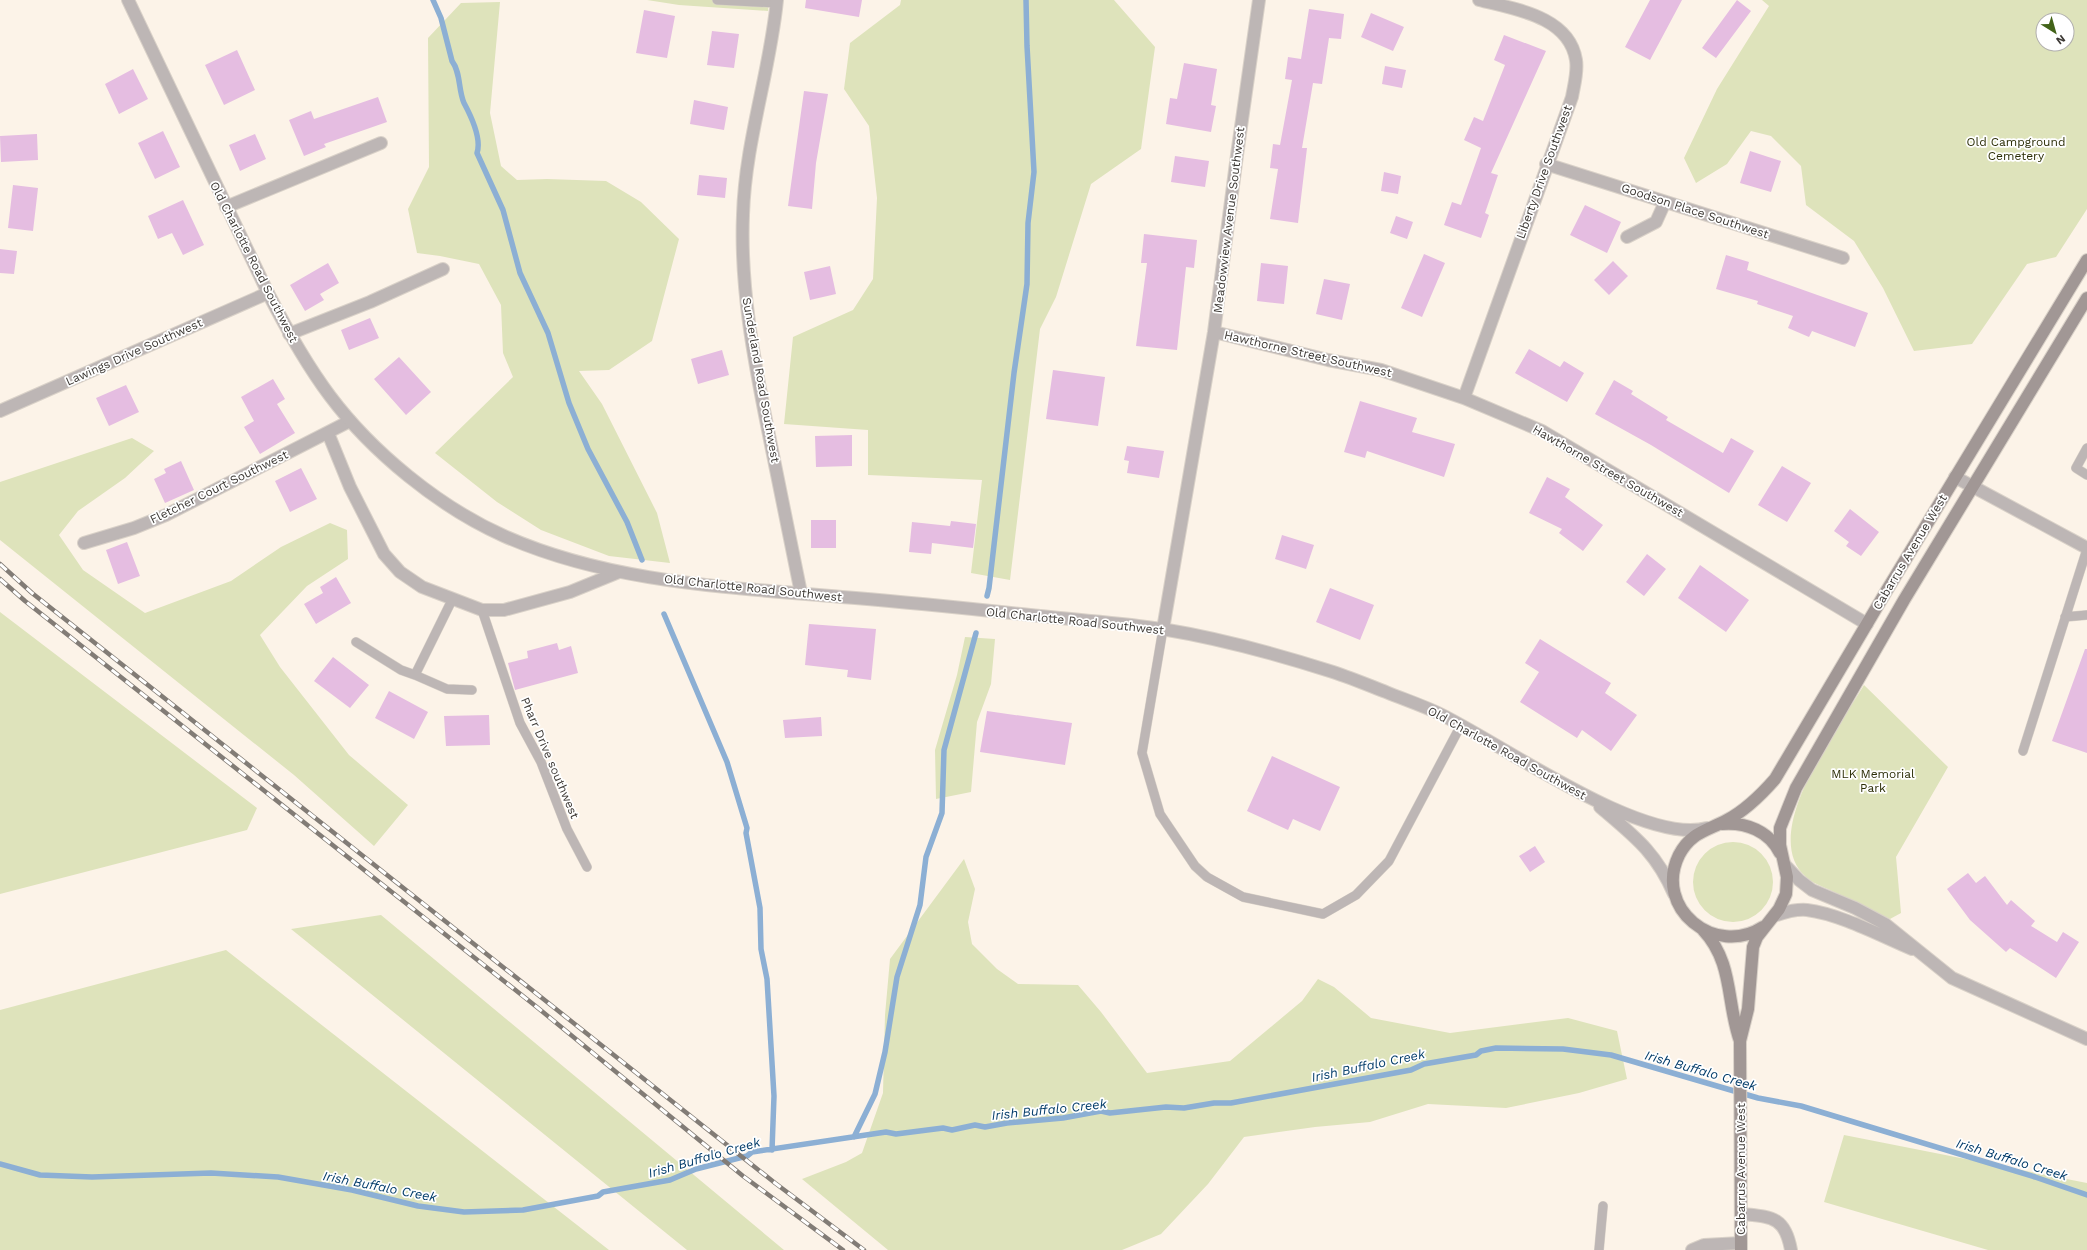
<svg xmlns="http://www.w3.org/2000/svg" width="2087" height="1250" font-family="'Work Sans',sans-serif">
<style>
.green{fill:#dee3bb;fill-rule:evenodd}
.lines{fill:none;stroke-linecap:round;stroke-linejoin:round}
.stream{stroke:#8cafd4;stroke-width:5.5}
.building{fill:#e5bde1}
.service-casing{stroke:#d9d1c8;stroke-width:10}
.minor-casing{stroke:#d9d1c8;stroke-width:14}
.tertiary-casing{stroke:#d9d1c8;stroke-width:14}
.secondary-casing{stroke:#d9d1c8;stroke-width:14}
.service{stroke:#bdb6b5;stroke-width:9}
.minor{stroke:#bdb6b5;stroke-width:12}
.tertiary{stroke:#bdb6b5;stroke-width:12}
.secondary{stroke:#a19795;stroke-width:12}
.rail-casing{stroke:#827c76;stroke-width:4.5}
.rail{stroke:#fff;stroke-width:3;stroke-dasharray:9;stroke-linecap:butt}
.labels{text-anchor:middle;stroke-width:3.5;stroke-linejoin:round;paint-order:stroke}
.park-label{font-size:12px;fill:#2c2e07;stroke:#fff}
.street-label{font-size:12px;fill:#3c3834;stroke:#fff}
.water-label{font-size:13px;font-style:italic;fill:#033c6a;stroke:#fff}
</style>
<rect width="100%" height="100%" fill="#fcf3e8"/>
<path class="green" d="M 647,0 L 769,0 L 768,11 L 679,5 Z
M 901,0 L 1114,0 L 1155,47 L 1141,149 L 1091,184 L 1056,297 L 1040,329 L 1010,580 L 971,573 L 982,480 L 868,475 L 868,430 L 784,424 L 793,337 L 853,310 L 873,279 L 877,198 L 869,126 L 844,89 L 850,43 L 900,5 Z
M 1762,0 L 2087,0 L 2087,209 L 2056,257 L 2027,264 L 1972,344 L 1914,351 L 1883,288 L 1854,241 L 1806,205 L 1801,166 L 1771,136 L 1751,131 L 1727,164 L 1696,183 L 1684,158 L 1717,89 L 1769,6 ZM 2043,20 L 2067,20 L 2067,44 L 2043,44 Z
M 500,2 L 490,113 L 501,166 L 517,180 L 547,179 L 606,181 L 641,202 L 679,239 L 652,341 L 609,370 L 579,371 L 602,404 L 657,513 L 670,563 L 609,556 L 541,530 L 497,502 L 435,453 L 513,377 L 503,353 L 501,305 L 479,264 L 440,256 L 417,253 L 408,209 L 429,167 L 428,38 L 461,3 Z
M 132,438 L 154,451 L 125,478 L 78,511 L 59,535 L 83,570 L 145,613 L 231,581 L 281,547 L 330,523 L 347,530 L 348,559 L 307,586 L 260,635 L 280,667 L 349,755 L 408,805 L 374,846 L 294,775 L 0,540 L 0,482 Z
M 0,612 L 257,808 L 247,830 L 0,894 Z
M 965,637 L 995,639 L 991,684 L 977,722 L 971,792 L 936,799 L 935,750 L 957,675 Z
M 1864,685 L 1948,767 L 1896,857 L 1901,913 L 1890,919 C 1870,909 1850,900 1830,890 C 1822,886 1812,883 1806,877 C 1757,834 1839,727 1864,685 Z
M1693 882a40 40 0 1 1 80 0a40 40 0 1 1-80 0Z
M 964,859 L 975,889 L 968,922 L 972,944 L 997,969 L 1018,984 L 1078,985 L 1101,1012 L 1147,1073 L 1230,1061 L 1302,1001 L 1318,979 L 1334,987 L 1371,1018 L 1450,1033 L 1568,1018 L 1617,1031 L 1627,1079 L 1579,1093 L 1506,1108 L 1428,1104 L 1370,1122 L 1315,1127 L 1244,1137 L 1208,1184 L 1161,1234 L 1122,1250 L 888,1250 L 802,1179 L 846,1162 L 862,1153 L 883,1093 L 885,1015 L 890,959 Z
M 381,915 L 784,1250 L 687,1250 L 291,929 Z
M 226,950 L 609,1250 L 0,1250 L 0,1010 Z
M 1844,1135 L 2087,1183 L 2087,1250 L 1988,1250 L 1824,1202 Z"/>
<g class="lines">
<path class="stream" d="M 433,0 L 441,18 L 452,61 C 461,73 458,89 464,103 C 471,116 482,138 477,153 L 503,210 L 520,273 L 548,333 L 569,403 L 588,449 L 627,522 L 642,560
M 987,596 L 989,588 L 1014,373 L 1027,284 L 1028,223 L 1034,172 L 1027,46 L 1026,0
M 664,614 L 727,762 L 747,828 L 746,833 L 760,908 L 761,949 L 767,979 L 774,1096 L 772,1150
M 854,1137 L 875,1094 L 885,1052 L 897,977 L 920,905 L 926,857 L 942,813 L 944,750 L 976,633
M 0,1164 L 40,1175 L 92,1177 L 211,1173 L 278,1177 L 352,1190 L 418,1206 L 464,1212 L 523,1210 L 598,1196 L 603,1192 L 670,1180 L 696,1169 L 747,1156 L 752,1152 L 886,1132 L 896,1134 L 943,1128 L 952,1130 L 975,1125 L 985,1127 L 1007,1123 L 1063,1118 L 1101,1111 L 1110,1113 L 1166,1107 L 1184,1108 L 1214,1103 L 1231,1103 L 1411,1070 L 1424,1064 L 1476,1055 L 1481,1051 L 1496,1048 L 1563,1049 L 1611,1055 L 1758,1098 L 1801,1106 L 2035,1177 L 2087,1195"/>
</g>
<path class="building" d="M 806,0 L 862,0 L 859,17 L 805,8 Z
M 1650,0 L 1682,0 L 1650,60 L 1625,47 Z
M 1737,0 L 1751,11 L 1716,58 L 1702,48 Z
M 1309,9 L 1344,14 L 1341,39 L 1329,38 L 1322,84 L 1313,83 L 1302,148 L 1307,148 L 1298,223 L 1270,219 L 1278,169 L 1270,168 L 1273,144 L 1280,145 L 1292,80 L 1285,79 L 1288,57 L 1301,59 Z
M 644,10 L 675,16 L 667,58 L 636,53 Z
M 1371,13 L 1404,27 L 1393,51 L 1361,37 Z
M 712,31 L 739,34 L 734,68 L 707,65 Z
M 1504,35 L 1546,51 L 1491,173 L 1498,175 L 1485,213 L 1489,215 L 1481,238 L 1444,225 L 1452,202 L 1461,205 L 1481,148 L 1464,140 L 1474,117 L 1483,121 L 1505,65 L 1494,60 Z
M 237,50 L 255,90 L 224,105 L 205,65 Z
M 1184,63 L 1217,69 L 1211,105 L 1216,106 L 1211,132 L 1166,124 L 1170,98 L 1177,99 Z
M 1385,66 L 1406,70 L 1402,88 L 1382,84 Z
M 133,69 L 148,99 L 119,114 L 105,84 Z
M 804,91 L 828,94 L 816,163 L 812,209 L 788,206 Z
M 378,97 L 387,122 L 324,144 L 326,147 L 304,156 L 289,120 L 311,111 L 314,119 Z
M 694,100 L 728,107 L 724,130 L 690,124 Z
M 163,131 L 180,167 L 155,179 L 138,143 Z
M 37,134 L 38,160 L 1,162 L 0,136 Z
M 255,134 L 266,159 L 240,171 L 229,145 Z
M 1750,151 L 1781,161 L 1771,192 L 1740,183 Z
M 1175,156 L 1209,161 L 1205,187 L 1171,182 Z
M 1384,172 L 1401,176 L 1398,194 L 1381,191 Z
M 699,175 L 727,178 L 725,198 L 697,195 Z
M 13,185 L 38,188 L 33,231 L 8,228 Z
M 183,200 L 204,245 L 183,255 L 172,233 L 158,239 L 148,216 Z
M 1585,205 L 1621,222 L 1607,253 L 1570,235 Z
M 1396,216 L 1413,222 L 1407,239 L 1390,233 Z
M 1144,234 L 1197,240 L 1194,268 L 1186,267 L 1177,350 L 1136,346 L 1147,263 L 1141,263 Z
M 0,249 L 17,251 L 14,274 L 0,273 Z
M 1424,254 L 1445,263 L 1422,317 L 1401,308 Z
M 1726,255 L 1749,262 L 1747,270 L 1868,313 L 1855,347 L 1812,331 L 1809,337 L 1788,328 L 1793,316 L 1757,304 L 1758,301 L 1716,289 Z
M 1613,261 L 1628,276 L 1609,295 L 1594,280 Z
M 328,263 L 339,283 L 320,294 L 324,300 L 305,311 L 290,285 Z
M 1261,263 L 1288,266 L 1284,304 L 1257,301 Z
M 830,266 L 836,294 L 810,300 L 804,272 Z
M 1324,279 L 1350,284 L 1342,320 L 1316,314 Z
M 370,318 L 379,338 L 349,350 L 341,330 Z
M 1529,349 L 1560,367 L 1564,361 L 1584,373 L 1567,402 L 1515,373 Z
M 722,350 L 729,375 L 698,384 L 691,359 Z
M 399,357 L 431,392 L 406,415 L 374,379 Z
M 1053,370 L 1105,377 L 1098,426 L 1046,419 Z
M 273,379 L 285,399 L 277,404 L 295,433 L 260,454 L 244,427 L 254,421 L 241,397 Z
M 1614,380 L 1633,391 L 1631,394 L 1668,417 L 1666,420 L 1723,453 L 1731,438 L 1754,451 L 1729,493 L 1651,445 L 1595,414 Z
M 126,385 L 139,412 L 109,426 L 96,398 Z
M 1360,401 L 1417,418 L 1412,432 L 1455,444 L 1444,477 L 1367,451 L 1365,458 L 1344,452 Z
M 852,435 L 852,466 L 816,467 L 815,436 Z
M 1127,446 L 1164,451 L 1159,478 L 1127,473 L 1129,461 L 1124,460 Z
M 181,461 L 194,490 L 165,503 L 154,479 L 166,473 L 164,469 Z
M 1782,466 L 1811,483 L 1787,522 L 1758,505 Z
M 301,468 L 317,499 L 290,512 L 275,481 Z
M 1547,477 L 1570,489 L 1565,497 L 1603,525 L 1583,551 L 1559,533 L 1562,529 L 1529,513 Z
M 1850,509 L 1879,532 L 1861,556 L 1846,546 L 1849,542 L 1834,531 Z
M 811,520 L 836,520 L 836,548 L 811,548 Z
M 951,521 L 976,524 L 973,548 L 932,543 L 931,554 L 909,552 L 912,522 L 950,526 Z
M 1282,535 L 1314,545 L 1306,569 L 1275,559 Z
M 127,542 L 140,576 L 118,584 L 106,550 Z
M 1647,554 L 1666,569 L 1644,596 L 1626,582 Z
M 1700,565 L 1749,600 L 1726,632 L 1678,598 Z
M 336,577 L 351,603 L 316,624 L 304,604 L 323,593 L 320,587 Z
M 1330,588 L 1374,605 L 1360,640 L 1316,622 Z
M 809,624 L 876,629 L 871,680 L 847,677 L 848,670 L 805,665 Z
M 1540,639 L 1611,683 L 1605,693 L 1637,715 L 1611,751 L 1582,730 L 1577,738 L 1520,702 L 1539,672 L 1525,663 Z
M 557,643 L 559,650 L 571,646 L 578,673 L 515,690 L 508,663 L 528,658 L 527,651 Z
M 2085,649 L 2087,649 L 2087,753 L 2052,741 Z
M 333,657 L 369,685 L 350,708 L 314,681 Z
M 389,691 L 428,712 L 414,739 L 375,718 Z
M 987,711 L 1072,723 L 1065,765 L 980,752 Z
M 489,715 L 490,745 L 446,746 L 444,716 Z
M 821,717 L 822,736 L 785,738 L 783,720 Z
M 1272,756 L 1340,787 L 1320,831 L 1293,819 L 1288,830 L 1247,811 Z
M 1535,846 L 1545,862 L 1530,872 L 1519,856 Z
M 1968,873 L 1976,883 L 1985,876 L 2007,905 L 2011,900 L 2035,921 L 2031,926 L 2057,942 L 2063,932 L 2079,942 L 2056,978 L 2010,948 L 2006,952 L 1970,920 L 1947,889 Z"/>
<g class="lines">
<g class="service-casing">
<path id="service" d="M 717,0 L 776,3
M 2087,448 L 2076,468 L 2087,475
M 452,600 L 415,675 L 447,689 L 472,690
M 482,610 L 520,723 L 541,762 L 567,829 L 587,867
M 2065,617 L 2087,615
M 1163,629 L 1142,753 L 1160,814 L 1195,866 L 1207,877 L 1243,897 L 1323,914 L 1356,895 L 1389,861 L 1461,725
M 356,642 L 401,670 L 415,675
M 2023,751 L 2087,549
M 1599,1250 L 1603,1206"/>
</g>
<g class="minor-casing">
<path id="minor" d="M 777,0 C 770,72 745,142 743,215 C 740,287 754,360 768,430 C 779,485 790,539 801,593
M 1546,164 L 1843,258
M 226,207 L 381,143
M 1627,237 L 1656,222 L 1665,202
M 1214,332 L 1328,360 L 1381,370 L 1464,398 L 1542,431 L 1867,624
M 289,334 L 370,302 L 443,269
M 1464,398 L 1572,97 C 1574,85 1578,72 1576,60 C 1569,16 1514,9 1479,0
M 0,411 L 268,293
M 328,433 L 350,487 L 384,554 L 400,572 L 422,587 L 482,610 L 504,610 L 570,592 L 619,572
M 1955,477 L 2087,548
M 84,543 L 134,528 L 166,515 L 350,421
M 1163,629 L 1214,332 L 1237,155 L 1259,0
M 1785,865 L 1799,880 L 1812,890 L 1855,908 L 1885,924 L 1952,978 L 2087,1039
M 1774,916 C 1785,912 1796,909 1807,910 C 1840,914 1881,936 1912,949
M 1742,1214 C 1771,1217 1785,1216 1791,1250
M 1692,1250 L 1704,1245 L 1741,1243"/>
</g>
<g class="tertiary-casing">
<path id="tertiary" d="M 128,0 L 268,293 C 286,328 306,364 330,396 C 372,452 439,507 504,536 C 610,583 727,587 842,597 C 911,602 980,610 1050,617 C 1087,621 1125,623 1162,629 C 1217,638 1280,655 1333,672 C 1351,678 1368,685 1386,692 C 1403,699 1421,705 1438,713 C 1499,742 1643,846 1707,828
M 1600,807 C 1634,836 1656,852 1674,894"/>
</g>
<g class="secondary-casing">
<path id="secondary" d="M 1722,824 C 1746,822 1769,831 1780,853
M 1763,927 C 1715,958 1653,908 1679,855 C 1691,832 1707,831 1727,820 C 1746,810 1761,795 1775,779 L 1887,590 L 2087,260
M 1703,930 C 1734,963 1726,1002 1740,1041
M 1741,1250 L 1740,1041 L 1748,1009 L 1753,947 L 1757,937 L 1779,909 L 1786,894 L 1787,877 L 1780,845 L 1780,828 L 1796,788 L 1904,600 L 2087,298"/>
</g>
<use href="#service" class="service"/>
<use href="#minor" class="minor"/>
<use href="#tertiary" class="tertiary"/>
<use href="#secondary" class="secondary"/>
<g class="rail-casing">
<path id="rail" d="M 0,564 L 32,593 L 775,1183 L 864,1250
M 0,579 L 25,601 L 538,1008 L 743,1176 L 843,1250"/>
</g>
<use href="#rail" class="rail"/>
</g>
<g class="labels">
<g class="park-label">
<text x="2016" y="146">Old Campground<tspan x="2016" dy="14">Cemetery</tspan></text>
<text x="1873" y="778">MLK Memorial<tspan x="1873" dy="14">Park</tspan></text>
</g>
<g class="street-label">
<text transform="translate(1544 172) rotate(-70)" y="4">Liberty Drive Southwest</text>
<text transform="translate(1695 211) rotate(18)" y="4">Goodson Place Southwest</text>
<text transform="translate(1229 220) rotate(-83)" y="4">Meadowview Avenue Southwest</text>
<text transform="translate(254 262) rotate(63)" y="4">Old Charlotte Road Southwest</text>
<text transform="translate(134 352) rotate(-24)" y="4">Lawings Drive Southwest</text>
<text transform="translate(1308 354) rotate(13)" y="4">Hawthorne Street Southwest</text>
<text transform="translate(761 380) rotate(80)" y="4">Sunderland Road Southwest</text>
<text transform="translate(1608 471) rotate(30)" y="4">Hawthorne Street Southwest</text>
<text transform="translate(219 487) rotate(-26)" y="4">Fletcher Court Southwest</text>
<text transform="translate(1910 552) rotate(-59)" y="4">Cabarrus Avenue West</text>
<text transform="translate(753 588) rotate(6)" y="4">Old Charlotte Road Southwest</text>
<text transform="translate(1075 621) rotate(6)" y="4">Old Charlotte Road Southwest</text>
<text transform="translate(1507 753) rotate(29)" y="4">Old Charlotte Road Southwest</text>
<text transform="translate(550 758) rotate(67)" y="4">Pharr Drive southwest</text>
<text transform="translate(1741 1169) rotate(-90)" y="4">Cabarrus Avenue West</text>
</g>
<g class="water-label">
<text transform="translate(1368 1065) rotate(-12)" y="5">Irish Buffalo Creek</text>
<text transform="translate(1701 1070) rotate(16)" y="5">Irish Buffalo Creek</text>
<text transform="translate(1049 1109) rotate(-6)" y="5">Irish Buffalo Creek</text>
<text transform="translate(704 1157) rotate(-16)" y="5">Irish Buffalo Creek</text>
<text transform="translate(2012 1159) rotate(17)" y="5">Irish Buffalo Creek</text>
<text transform="translate(380 1186) rotate(11)" y="5">Irish Buffalo Creek</text>
</g>
</g>
<g transform="translate(2055 32) rotate(143)"><circle r="19" fill="#ffffff" stroke="#b1afae"/>
<path d="M0-3L7 15L0 10L-7 15Z" fill="#426319"/>
<text y="-6" font-size="11" font-weight="bold" text-anchor="middle" fill="#3c3834">N</text>
</g>
</svg>
